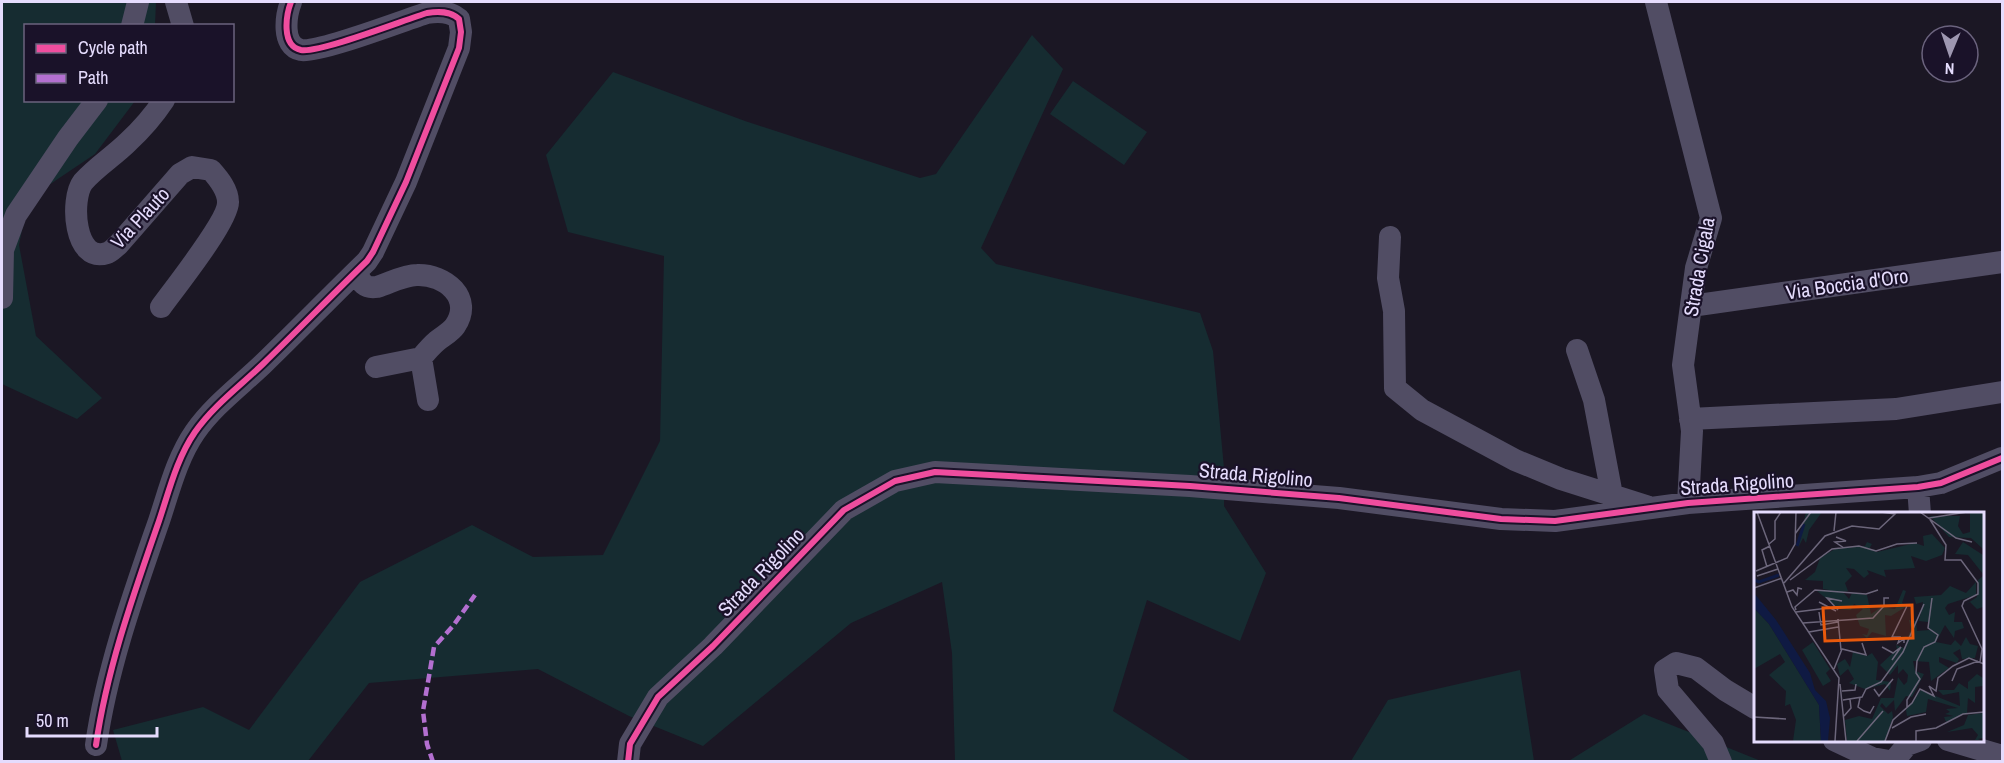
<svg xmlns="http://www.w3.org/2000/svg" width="2004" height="763" font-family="'Archivo Narrow',sans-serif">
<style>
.green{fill:#162c31}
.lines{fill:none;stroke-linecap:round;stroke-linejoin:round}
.minor{stroke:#514d64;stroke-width:22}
.quiet{stroke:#b36fd0;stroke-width:4.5;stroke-dasharray:9 4.5;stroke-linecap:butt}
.cycleway-casing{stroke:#1a1229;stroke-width:10}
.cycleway{stroke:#ef4d9e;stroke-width:6}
.labels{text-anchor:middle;stroke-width:4.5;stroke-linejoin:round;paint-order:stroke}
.street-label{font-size:20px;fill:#e5dcfd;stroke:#1a1229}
.inset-river{fill:none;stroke:#0f1a43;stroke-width:3}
.inset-road{fill:none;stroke:#6c667b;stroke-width:1.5}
.view{fill:#e8590c;fill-opacity:0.15;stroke:#e8590c;stroke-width:3}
.inset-edge{fill:none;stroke:#e5dcfd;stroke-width:3}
</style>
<rect width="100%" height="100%" fill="#1b1724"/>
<path class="green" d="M 2,2 L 156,2 L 155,25 L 26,26 L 26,100 L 135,101 L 95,154 L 43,189 L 25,215 L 19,245 L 36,336 L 102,398 L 77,419 L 2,384 Z
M 1032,35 L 1063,69 L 981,248 L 996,264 L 1200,313 L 1213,351 L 1224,468 L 1224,506 L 1266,573 L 1240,641 L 1147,600 L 1113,711 L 1191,761 L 955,761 L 952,653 L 942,582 L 851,623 L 703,746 L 629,716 L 538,669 L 369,683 L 308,761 L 122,761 L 113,730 L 203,707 L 249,730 L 360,582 L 472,525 L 533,557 L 603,555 L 660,441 L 664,256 L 568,232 L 546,155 L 613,72 L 745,121 L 920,178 L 936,174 Z
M 1073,81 L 1147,132 L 1124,165 L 1050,114 Z
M 1520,670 L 1534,761 L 1351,761 L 1388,700 Z
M 1644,714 L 1761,761 L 1567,762 Z"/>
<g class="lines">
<path class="minor" d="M 176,2 L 183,26
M 1656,2 L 1711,218 L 1696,268 L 1683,365 L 1692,431 L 1688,503
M 132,26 L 138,2
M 1390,237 L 1388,278 L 1394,311 L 1395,388 L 1422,410 L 1515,460 L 1561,479 L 1646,506
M 356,272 C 361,282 364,289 377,287 C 390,283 404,275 417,275 C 445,274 474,298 455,326 C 451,332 443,336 437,341 C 431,346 426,352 421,358 L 428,400
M 2,298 L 3,250 L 16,215 L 68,138 L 97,100
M 1691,306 L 2002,262
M 161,307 C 174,289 229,220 228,202 C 228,190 219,179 211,170 L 192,167 L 180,174 L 118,245 C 115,247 111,252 107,253 C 74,264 70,199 83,182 C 96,167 114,156 128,142 C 141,130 154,115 164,100
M 1577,350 L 1594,400 L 1612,495
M 376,367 L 421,358
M 1690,419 L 1896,409 L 2002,392
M 1918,487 L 1920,514
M 1834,740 L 1872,758 L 1895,762
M 1948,740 L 2002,756
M 96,745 C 107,668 134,593 159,521 C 169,491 177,458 195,432 C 213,406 240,386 263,364 C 298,330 332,295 367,261 L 373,252 L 406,182 L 459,48 L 461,32 L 459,19 C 450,11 439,11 427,13 C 404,20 320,53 301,50 C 281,46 286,15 291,2
M 1894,761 L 1907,745 L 1921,740
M 628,762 L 630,744 L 658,697 L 713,646 L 844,510 L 895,481 L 935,472 L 1190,486 L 1339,498 L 1501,519 L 1555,521 L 1688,503 L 1918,487 L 1941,483 L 2002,458
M 1721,762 L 1713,743 L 1668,690 L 1665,670 L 1676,663 L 1696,668 L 1725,690 L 1755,708"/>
<path class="quiet" d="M 433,762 L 427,744 L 423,711 L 434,647 L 453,626 L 475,595"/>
<g class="cycleway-casing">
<path id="cycleway" d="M 96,745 C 107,668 134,593 159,521 C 169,491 177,458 195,432 C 213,406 240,386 263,364 C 298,330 332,295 367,261 L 373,252 L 406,182 L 459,48 L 461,32 L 459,19 C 450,11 439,11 427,13 C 404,20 320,53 301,50 C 281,46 286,15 291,2
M 628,762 L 630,744 L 658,697 L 713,646 L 844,510 L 895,481 L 935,472 L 1190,486 L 1339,498 L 1501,519 L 1555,521 L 1688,503 L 1918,487 L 1941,483 L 2002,458"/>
</g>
<use href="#cycleway" class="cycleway"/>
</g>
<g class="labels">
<g class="street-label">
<text transform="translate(140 218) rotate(-47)" y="7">Via Plauto</text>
<text transform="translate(1699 267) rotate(-80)" y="7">Strada Cigala</text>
<text transform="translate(1847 284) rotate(-8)" y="7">Via Boccia d'Oro</text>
<text transform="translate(1256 475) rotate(5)" y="7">Strada Rigolino</text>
<text transform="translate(1737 484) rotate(-4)" y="7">Strada Rigolino</text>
<text transform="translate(761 572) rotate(-46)" y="7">Strada Rigolino</text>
</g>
</g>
<g transform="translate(1754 512)">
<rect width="230" height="230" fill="#1b1724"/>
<path d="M 52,0 L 68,0 L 55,18 L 52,31 L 49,26 L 44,36 ZM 216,0 L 229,0 L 229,37 L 217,26 L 195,25 L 176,4 L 206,4 L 204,14 L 209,22 L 216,20 ZM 178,22 L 191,36 L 188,43 L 172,49 L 157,44 L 161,56 L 130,58 L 132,65 L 113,58 L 115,62 L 110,66 L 100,57 L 92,56 L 98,64 L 91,71 L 94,79 L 89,80 L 95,87 L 98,81 L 113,83 L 117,102 L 127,95 L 141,97 L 149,78 L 152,79 L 148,91 L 153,94 L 137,104 L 131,103 L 132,124 L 118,120 L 113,126 L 108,122 L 113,123 L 115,117 L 106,114 L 102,103 L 109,97 L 100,92 L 97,98 L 85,97 L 63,79 L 75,78 L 69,77 L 69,69 L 51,68 L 61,60 L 66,46 L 81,37 L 111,34 L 113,30 L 118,32 L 115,37 L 123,40 L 161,31 L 170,34 L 169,24 ZM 209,30 L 229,43 L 229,62 L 214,43 L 201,42 ZM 229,64 L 229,95 L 223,97 L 216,90 L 211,93 L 223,85 L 224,68 ZM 222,70 L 222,83 L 194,92 L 191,96 L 195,103 L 201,100 L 200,110 L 208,110 L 210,116 L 201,119 L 200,126 L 191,113 L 182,130 L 197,133 L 201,128 L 207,134 L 212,125 L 216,132 L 224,134 L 221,146 L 208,147 L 206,137 L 199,141 L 205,147 L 203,151 L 185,145 L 185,150 L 195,156 L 177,169 L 175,150 L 159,149 L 161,159 L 170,162 L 158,185 L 152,184 L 141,199 L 140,188 L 132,196 L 128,191 L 126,194 L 134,202 L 138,199 L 139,205 L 131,229 L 93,229 L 91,208 L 105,204 L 118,207 L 127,186 L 140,186 L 144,165 L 150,173 L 153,170 L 154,163 L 149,157 L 144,162 L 144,153 L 136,163 L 126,153 L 143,137 L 142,133 L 150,136 L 157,117 L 155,108 L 162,109 L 163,119 L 175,118 L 174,110 L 165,109 L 169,90 L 162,92 L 160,85 L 187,83 L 196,74 L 212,81 ZM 0,96 L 15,112 L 65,193 L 67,229 L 39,229 L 42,208 L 36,192 L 31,194 L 32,179 L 15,163 L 31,150 L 26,142 L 0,157 ZM 59,130 L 76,157 L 72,161 L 77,169 L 69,174 L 48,138 ZM 99,140 L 113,144 L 118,141 L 124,150 L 122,168 L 137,170 L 136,179 L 131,172 L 111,177 L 95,171 L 100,167 L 94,157 L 86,164 L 83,152 L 91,147 L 96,155 ZM 223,162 L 229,166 L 229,174 L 221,175 L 221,191 L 214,186 L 213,201 L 192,210 L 190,205 L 199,204 L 191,202 L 196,200 L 192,197 L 204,196 L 174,187 L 172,200 L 153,204 L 152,198 L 167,178 L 206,194 L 205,180 L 189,183 L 184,178 L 200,178 L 205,171 L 214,177 L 214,170 ZM 229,201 L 229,226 L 224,227 L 229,229 L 221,228 L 224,223 L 218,216 L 193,220 L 210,213 L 214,203 Z" fill="#162c31"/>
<path d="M 0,81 L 22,108 L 56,161 L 61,178 L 72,189 L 76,206 L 74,229 L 67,229 L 65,193 L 15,112 L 0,96 Z" fill="#0f1a43"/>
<path class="inset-river" d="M 43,34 L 50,12M 0,68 L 5,70 L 25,63"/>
<path class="inset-road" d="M 3,0 L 38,95 L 85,166 L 81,229M 166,0 L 202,26 L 218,30M 213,0 L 175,6 L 192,33 L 191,48 L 207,48 L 224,71 L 224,82 L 210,89 L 208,94 L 228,137 L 226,150M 80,19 L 82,0M 41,22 L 57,0M 82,25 L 92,29 L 81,30 L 90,36M 15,32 L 21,27 L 21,9 L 27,0M 13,55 L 8,38 L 16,34M 2,59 L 33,46 L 41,32 L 42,0M 3,64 L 24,57M 36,68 L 78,37 L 105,34 L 122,39 L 143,32 L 163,31M 30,71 L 71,24 L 98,14 L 125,17 L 141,2 L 127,0M 0,76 L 28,66M 33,80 L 39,78 L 43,83 L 44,76 L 48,77M 65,90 L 82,99M 42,98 L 41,95 L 61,78 L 112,82 L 124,78M 84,98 L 73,86 L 88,89M 42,100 L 74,96M 65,100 L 67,113 L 84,110M 84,107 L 87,138M 49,111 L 119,106 L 130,94 L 130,86 L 135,86M 55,120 L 84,115M 150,131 L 150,127 L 144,131 L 146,125 L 138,125 L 153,94M 128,135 L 139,141 L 147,135 L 138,148M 80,157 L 88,137 L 112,143 L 108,131M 198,169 L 203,157 L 224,149M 86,172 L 92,229M 120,177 L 125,184 L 139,167M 88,179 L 101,178 L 102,172M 106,186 L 104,195 L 110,199 L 116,201 L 120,194M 89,188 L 108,185 L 112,177 L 127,170 L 149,140 L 170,92M 153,195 L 153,188 L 166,167 L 162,161 L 163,149 L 170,135 L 181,130 L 184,123 L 174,116 L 178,86M 90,204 L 97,196 L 96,187M 0,205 L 32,207M 138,216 L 157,205 L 172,202M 103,229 L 129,199M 131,229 L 139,208 L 158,191 L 166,177 L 180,184 L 175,174 L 182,179 L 184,166 L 199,154 L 215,146 L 230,152M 162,229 L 162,219 L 182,216 L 209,202 L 230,200"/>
<path class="view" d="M 158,93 L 159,126 L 71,129 L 69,96 Z"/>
<rect width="230" height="230" class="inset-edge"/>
</g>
<rect width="2004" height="763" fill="none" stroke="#e5dcfd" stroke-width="6"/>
<rect x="24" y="24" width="210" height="78" fill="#1a1229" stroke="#6b637e" stroke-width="1.5"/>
<rect x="36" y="44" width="30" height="9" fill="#ef4d9e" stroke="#6b637e" stroke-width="1.5"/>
<text x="78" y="54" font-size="18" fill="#e5dcfd">Cycle path</text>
<rect x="36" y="74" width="30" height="9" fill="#b36fd0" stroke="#6b637e" stroke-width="1.5"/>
<text x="78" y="84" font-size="18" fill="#e5dcfd">Path</text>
<g transform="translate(1950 54) rotate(182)"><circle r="28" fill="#1a1229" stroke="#6b637e" stroke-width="1.5"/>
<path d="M0-4.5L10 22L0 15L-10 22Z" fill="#9e97b1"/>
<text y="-9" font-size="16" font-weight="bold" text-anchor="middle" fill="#e5dcfd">N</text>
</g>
<path d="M27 727v9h130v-9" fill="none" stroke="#e5dcfd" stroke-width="3"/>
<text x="36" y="727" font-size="18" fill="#e5dcfd" stroke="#1a1229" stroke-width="4.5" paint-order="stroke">50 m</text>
</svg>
